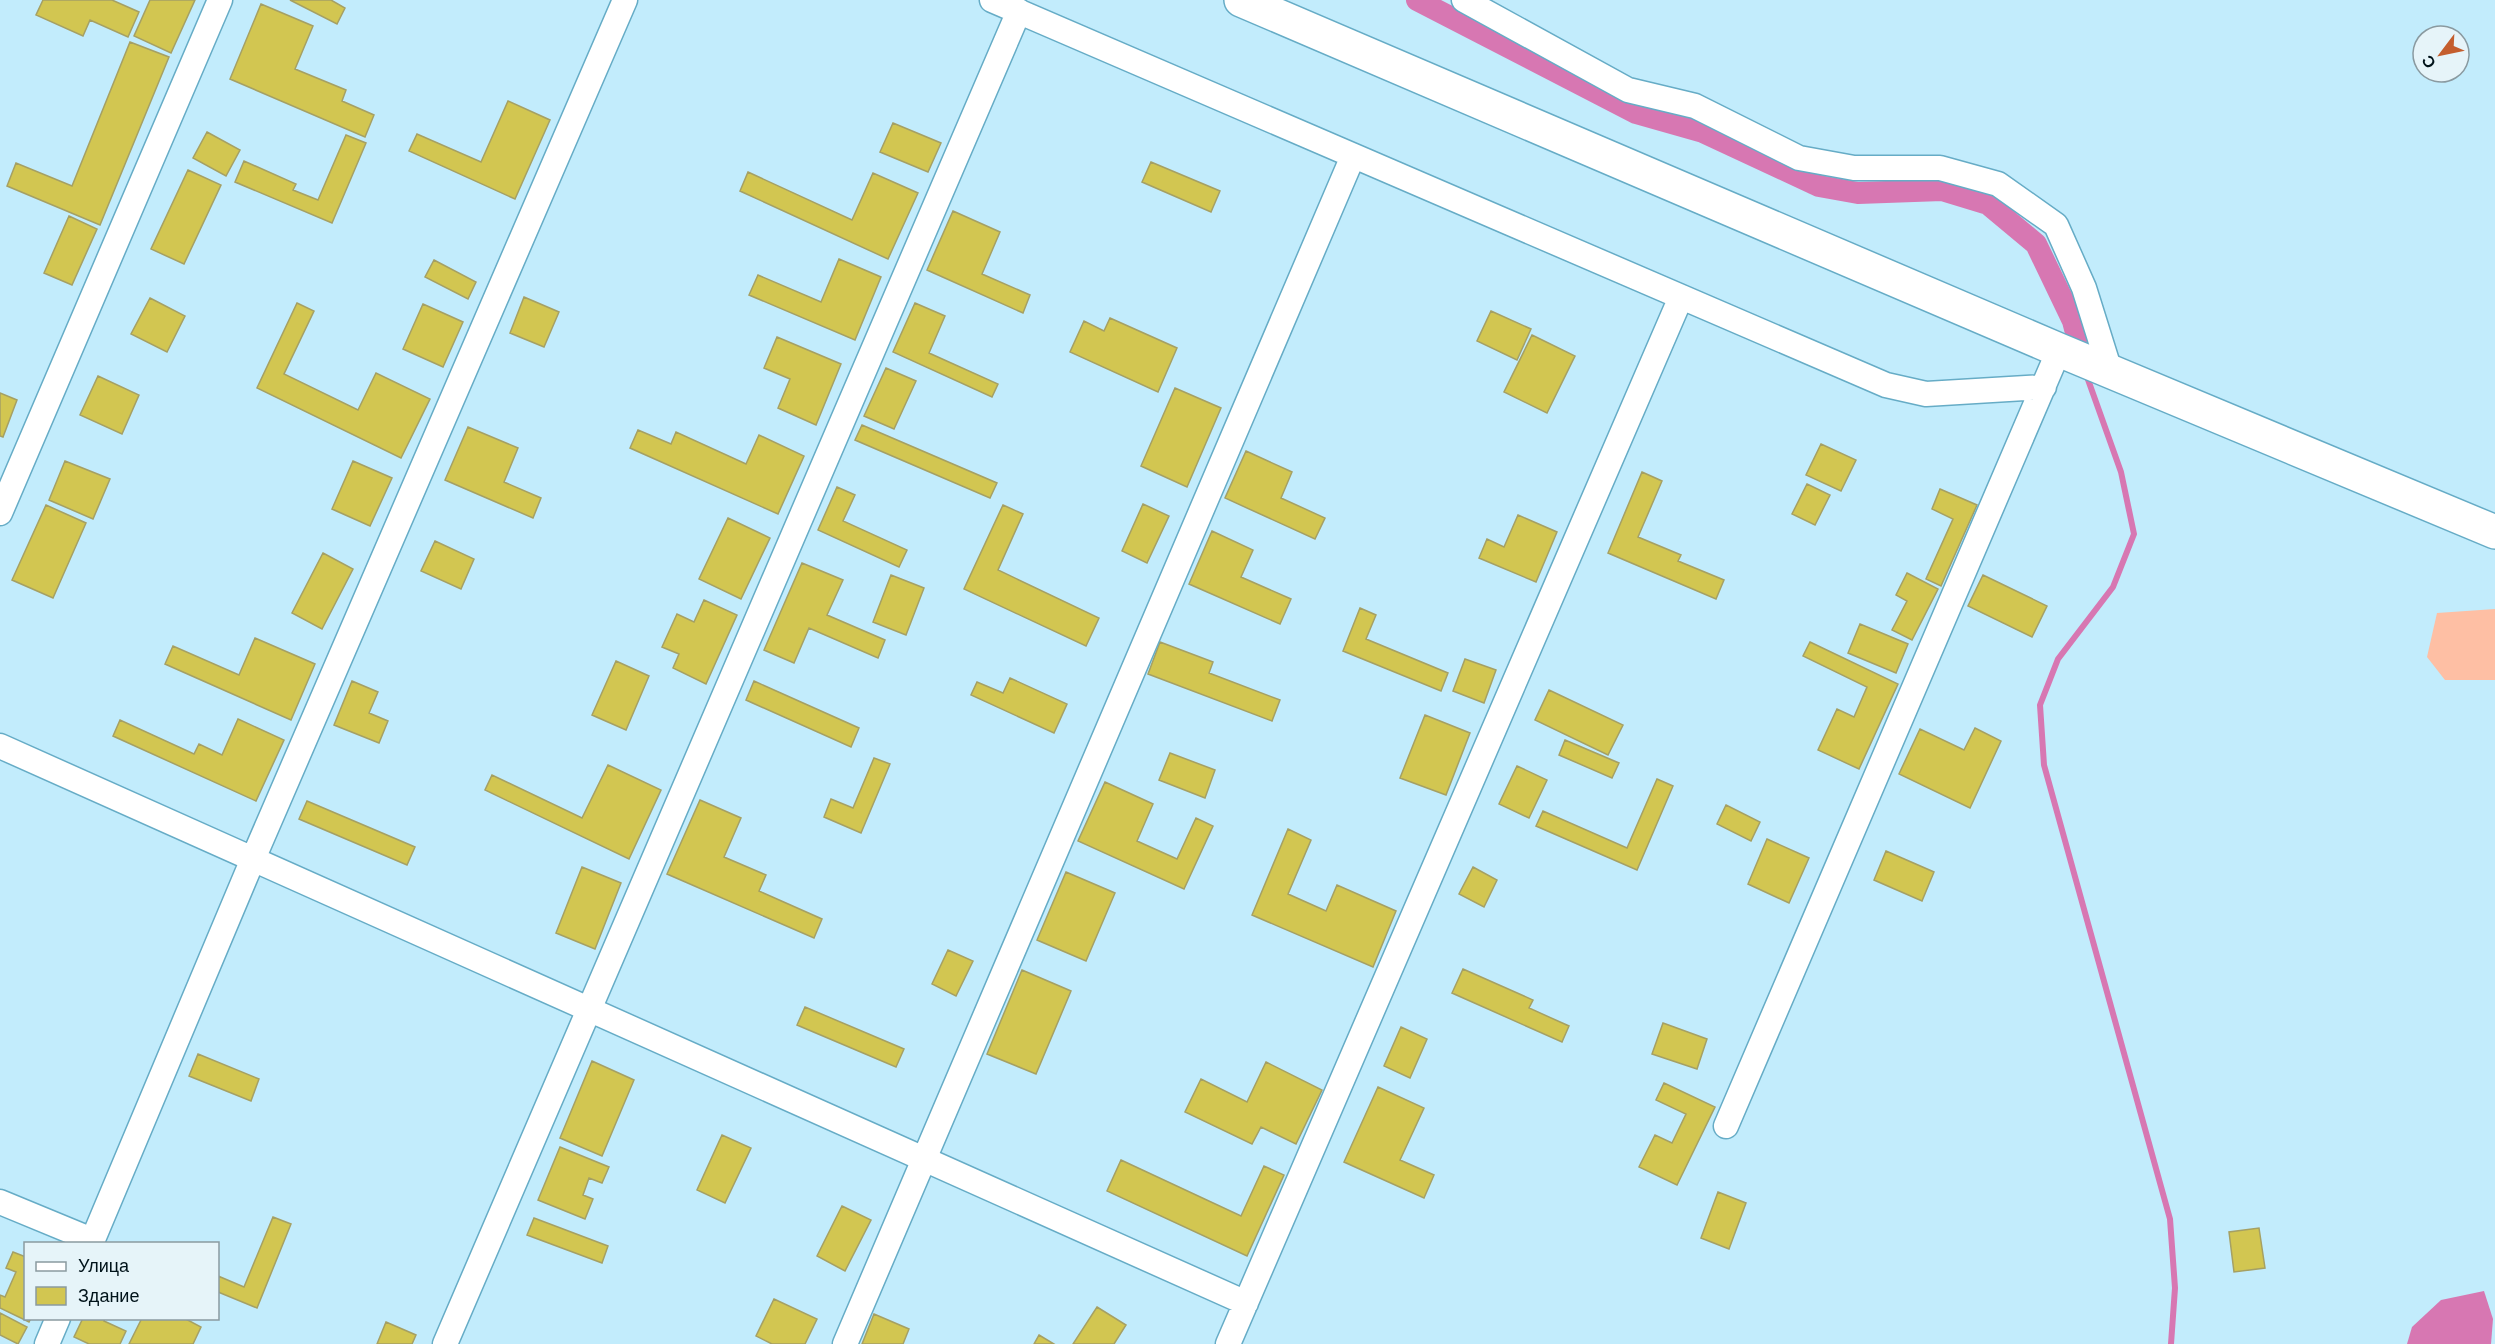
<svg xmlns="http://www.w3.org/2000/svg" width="2495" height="1344" font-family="'DM Sans',sans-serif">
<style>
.green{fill:#febfa4}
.water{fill:#d777b2}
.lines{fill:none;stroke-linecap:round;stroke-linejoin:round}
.stream{stroke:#d777b2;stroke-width:6}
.canal{stroke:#d777b2;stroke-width:22}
.building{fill:#d2c651;stroke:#a5a064;stroke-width:1.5}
.minor-casing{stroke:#66acc6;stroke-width:27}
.trunk-casing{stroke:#66acc6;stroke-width:36}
.minor{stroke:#fff;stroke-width:24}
.trunk{stroke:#fff;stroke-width:33}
</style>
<rect width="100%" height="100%" fill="#c2ecfc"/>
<path class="green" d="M 2495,609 L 2495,680 L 2445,680 L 2427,657 L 2437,613 Z"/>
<path class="water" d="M 2484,1291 L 2493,1319 L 2491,1344 L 2407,1344 L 2412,1327 L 2441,1300 Z"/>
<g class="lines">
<path class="stream" d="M 2086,374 L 2121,472 L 2134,534 L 2113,587 L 2058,659 L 2040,705 L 2044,765 L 2170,1219 L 2175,1288 L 2171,1344"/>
<path class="canal" d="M 1417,0 L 1636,113 L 1703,132 L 1819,186 L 1858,193 L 1942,190 L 1988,204 L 2036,244 L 2073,321 L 2082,356"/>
</g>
<path class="building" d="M 43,0 L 112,0 L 139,12 L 128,37 L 90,20 L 83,36 L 36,15 Z
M 150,0 L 195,0 L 171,53 L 134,36 Z
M 290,0 L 331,0 L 345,8 L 337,24 Z
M 261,4 L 313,26 L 295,69 L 346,90 L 342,101 L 374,115 L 365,137 L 230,79 Z
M 130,42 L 169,57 L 100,225 L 7,186 L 16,163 L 72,186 Z
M 508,101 L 550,120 L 515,199 L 409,151 L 417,134 L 481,162 Z
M 893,123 L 941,143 L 928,172 L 880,152 Z
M 207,132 L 240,150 L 226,176 L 193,158 Z
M 346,135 L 366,143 L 332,223 L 235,182 L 244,161 L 296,184 L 293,190 L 318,200 Z
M 1151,162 L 1220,191 L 1211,212 L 1142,182 Z
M 188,170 L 221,185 L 184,264 L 151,249 Z
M 748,172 L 852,220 L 873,173 L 918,193 L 888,259 L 740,191 Z
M 953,211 L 1000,232 L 982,274 L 1030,295 L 1023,313 L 927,270 Z
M 69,216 L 97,229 L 72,285 L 44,273 Z
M 839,259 L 881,277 L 855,340 L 749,295 L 758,275 L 821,302 Z
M 434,260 L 476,282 L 468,299 L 425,277 Z
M 524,297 L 559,312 L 544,347 L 510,333 Z
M 150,298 L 185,316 L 167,352 L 131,334 Z
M 297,303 L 314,311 L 284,374 L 358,410 L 376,373 L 430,399 L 401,458 L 257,388 Z
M 915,303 L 945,316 L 929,353 L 998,384 L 992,397 L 893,352 Z
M 423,304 L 463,322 L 443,367 L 403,349 Z
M 1491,311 L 1531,329 L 1517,360 L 1477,341 Z
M 1110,318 L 1177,348 L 1158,392 L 1070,352 L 1084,321 L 1104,331 Z
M 1532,335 L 1575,356 L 1547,413 L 1504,392 Z
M 777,337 L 841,364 L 816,425 L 778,408 L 790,379 L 764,368 Z
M 886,368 L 916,381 L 894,429 L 864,416 Z
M 98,376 L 139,395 L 122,434 L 80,415 Z
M 1175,388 L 1221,408 L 1187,487 L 1141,466 Z
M 0,393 L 17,400 L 3,437 L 0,436 Z
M 862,425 L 997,483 L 990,498 L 855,440 Z
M 468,427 L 518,448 L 504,482 L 541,498 L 533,518 L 445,480 Z
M 638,430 L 671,444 L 676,432 L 746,464 L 759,435 L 804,456 L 778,514 L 630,448 Z
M 1821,444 L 1856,460 L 1841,491 L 1806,475 Z
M 1246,451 L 1292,472 L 1281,498 L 1325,518 L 1315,539 L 1225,498 Z
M 65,461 L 110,479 L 93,519 L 49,500 Z
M 353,461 L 392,478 L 370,526 L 332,509 Z
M 1642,472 L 1662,481 L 1638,537 L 1681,555 L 1678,561 L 1724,580 L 1716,599 L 1608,553 Z
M 1807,484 L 1830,495 L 1815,525 L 1792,514 Z
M 837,487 L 855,495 L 843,521 L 907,550 L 899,567 L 818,530 Z
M 1940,489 L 1977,505 L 1941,586 L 1926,579 L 1953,519 L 1932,509 Z
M 1143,504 L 1169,516 L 1147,563 L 1122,551 Z
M 46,505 L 86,523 L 53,598 L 12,580 Z
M 1003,505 L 1023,514 L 998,570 L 1099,618 L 1086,646 L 964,589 Z
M 1518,515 L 1557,532 L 1536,582 L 1479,558 L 1487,539 L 1504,547 Z
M 728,518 L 770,538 L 741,599 L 699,579 Z
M 1212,531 L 1253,550 L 1241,577 L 1291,599 L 1280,624 L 1189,584 Z
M 435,541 L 474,559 L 461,589 L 421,571 Z
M 323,553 L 353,569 L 322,629 L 292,613 Z
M 802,563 L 843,580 L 827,615 L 885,640 L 878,658 L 809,628 L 794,663 L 764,650 Z
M 1907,573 L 1938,589 L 1912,640 L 1892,630 L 1907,601 L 1896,595 Z
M 891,575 L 924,588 L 906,635 L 873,622 Z
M 1983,575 L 2047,606 L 2032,637 L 1968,606 Z
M 704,600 L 737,615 L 706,684 L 673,668 L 679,654 L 662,647 L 677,614 L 694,622 Z
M 1360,608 L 1376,615 L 1366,639 L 1448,673 L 1441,691 L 1343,651 Z
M 1860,624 L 1908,644 L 1896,673 L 1848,653 Z
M 255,638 L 315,664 L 291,720 L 165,664 L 173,646 L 239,675 Z
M 1160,642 L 1213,662 L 1209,673 L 1280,700 L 1272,721 L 1148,674 Z
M 1810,642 L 1898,684 L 1859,769 L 1818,750 L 1837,709 L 1854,717 L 1867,687 L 1803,656 Z
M 1465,659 L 1496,670 L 1484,703 L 1453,691 Z
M 616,661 L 649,676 L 626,730 L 592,715 Z
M 1010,678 L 1067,704 L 1054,733 L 971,695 L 977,682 L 1003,693 Z
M 352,681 L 378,692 L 369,713 L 388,721 L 379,743 L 334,725 Z
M 754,681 L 859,728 L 851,747 L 746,700 Z
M 1549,690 L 1623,725 L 1608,755 L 1535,720 Z
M 1425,715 L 1470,733 L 1446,795 L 1400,778 Z
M 238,719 L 284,740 L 256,801 L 113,736 L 120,720 L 194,754 L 199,744 L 222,755 Z
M 1975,728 L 2001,741 L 1970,808 L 1899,774 L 1920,729 L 1964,750 Z
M 1565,740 L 1619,763 L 1612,778 L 1559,755 Z
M 1170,753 L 1215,770 L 1205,798 L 1159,780 Z
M 874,758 L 890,764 L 861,833 L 824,817 L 831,799 L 853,808 Z
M 608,765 L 661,790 L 629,859 L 485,790 L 492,775 L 582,818 Z
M 1517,766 L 1547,780 L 1529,818 L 1499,804 Z
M 1657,779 L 1673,786 L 1637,870 L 1536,826 L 1543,811 L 1627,848 Z
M 1105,782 L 1153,804 L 1137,841 L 1177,859 L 1196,818 L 1213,826 L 1184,889 L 1078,841 Z
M 700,800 L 741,818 L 724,857 L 766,875 L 759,891 L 822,919 L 814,938 L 667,874 Z
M 307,801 L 415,847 L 407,865 L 299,819 Z
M 1726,805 L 1760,822 L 1751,841 L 1717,824 Z
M 1288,829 L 1311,840 L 1288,894 L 1326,911 L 1337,885 L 1396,911 L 1373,967 L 1252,915 Z
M 1767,839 L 1809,858 L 1789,903 L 1748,884 Z
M 1886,851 L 1934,872 L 1922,901 L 1874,880 Z
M 582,867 L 621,883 L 595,949 L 556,933 Z
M 1473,867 L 1497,880 L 1484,907 L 1459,894 Z
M 1066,872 L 1115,893 L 1086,961 L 1037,940 Z
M 948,950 L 973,961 L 956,996 L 932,984 Z
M 1463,969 L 1533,1000 L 1529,1008 L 1569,1026 L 1562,1042 L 1452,993 Z
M 1022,970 L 1071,991 L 1036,1074 L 987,1054 Z
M 805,1007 L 904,1049 L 896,1067 L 797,1025 Z
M 1663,1023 L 1707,1039 L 1697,1069 L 1652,1054 Z
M 1401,1027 L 1427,1039 L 1410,1078 L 1384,1066 Z
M 198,1054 L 259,1079 L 251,1101 L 189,1076 Z
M 592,1061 L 634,1080 L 602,1156 L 560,1138 Z
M 1266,1062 L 1322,1090 L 1296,1144 L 1261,1127 L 1252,1144 L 1185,1112 L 1201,1079 L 1247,1102 Z
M 1664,1083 L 1715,1107 L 1677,1185 L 1639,1167 L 1655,1135 L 1672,1143 L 1686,1114 L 1656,1100 Z
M 1378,1087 L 1424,1108 L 1400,1160 L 1434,1175 L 1424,1198 L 1344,1162 Z
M 722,1135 L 751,1148 L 725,1203 L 697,1190 Z
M 560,1147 L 609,1167 L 602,1183 L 589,1178 L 583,1195 L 593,1199 L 585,1219 L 538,1200 Z
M 1121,1160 L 1241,1216 L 1264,1166 L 1284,1175 L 1247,1256 L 1107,1191 Z
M 1718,1192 L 1746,1203 L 1729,1249 L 1701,1238 Z
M 842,1206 L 871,1220 L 845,1271 L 817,1256 Z
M 273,1217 L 291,1224 L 257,1308 L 218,1292 L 218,1276 L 244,1287 Z
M 534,1218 L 608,1246 L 602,1263 L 527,1235 Z
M 2259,1228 L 2265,1268 L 2234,1272 L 2229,1232 Z
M 13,1252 L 26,1257 L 26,1318 L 31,1318 L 29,1322 L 0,1308 L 0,1295 L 5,1297 L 16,1272 L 6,1268 Z
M 774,1299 L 817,1319 L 805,1344 L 772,1344 L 756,1336 Z
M 1097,1307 L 1126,1325 L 1114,1344 L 1073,1344 Z
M 0,1313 L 27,1327 L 18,1344 L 0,1335 Z
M 874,1314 L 909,1329 L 903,1344 L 862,1344 Z
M 83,1318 L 105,1318 L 104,1321 L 126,1331 L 120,1344 L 89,1344 L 74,1337 Z
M 142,1318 L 184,1318 L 201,1327 L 193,1344 L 129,1344 Z
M 386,1322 L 416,1335 L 412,1344 L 377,1344 Z
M 1039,1335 L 1054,1344 L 1034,1344 Z"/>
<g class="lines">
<g class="minor-casing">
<path id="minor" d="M 992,0 L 1886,385 L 1926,394 L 2044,387
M 1464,0 L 1628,90 L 1695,106 L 1799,158 L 1854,168 L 1940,168 L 1998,184 L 2056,225 L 2084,288 L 2110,371
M 0,513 L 220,0
M 0,746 L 1246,1303
M 1726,1126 L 2059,350
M 0,1202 L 92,1240
M 91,1244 L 253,859 L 625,0
M 47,1344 L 58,1318
M 445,1344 L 1019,11
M 845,1344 L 1353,156
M 1228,1344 L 1681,297"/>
</g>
<g class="trunk-casing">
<path id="trunk" d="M 1241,0 L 2059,350 L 2495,532"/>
</g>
<use href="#minor" class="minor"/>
<use href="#trunk" class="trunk"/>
</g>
<rect x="24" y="1242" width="195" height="78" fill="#e6f4f9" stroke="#8a9aa0" stroke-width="1.5"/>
<rect x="36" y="1262" width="30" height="9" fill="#ffffff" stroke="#8a9aa0" stroke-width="1.5"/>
<text x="78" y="1272" font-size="18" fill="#00131a">Улица</text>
<rect x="36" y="1287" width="30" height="18" fill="#d2c651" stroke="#8a9aa0" stroke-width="1.5"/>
<text x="78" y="1302" font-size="18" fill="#00131a">Здание</text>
<g transform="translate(2441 54) rotate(238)"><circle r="28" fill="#e6f4f9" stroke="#8a9aa0" stroke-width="1.5"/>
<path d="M0-4.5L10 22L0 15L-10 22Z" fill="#c45e2e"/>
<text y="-9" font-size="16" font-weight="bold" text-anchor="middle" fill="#00131a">С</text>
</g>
</svg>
